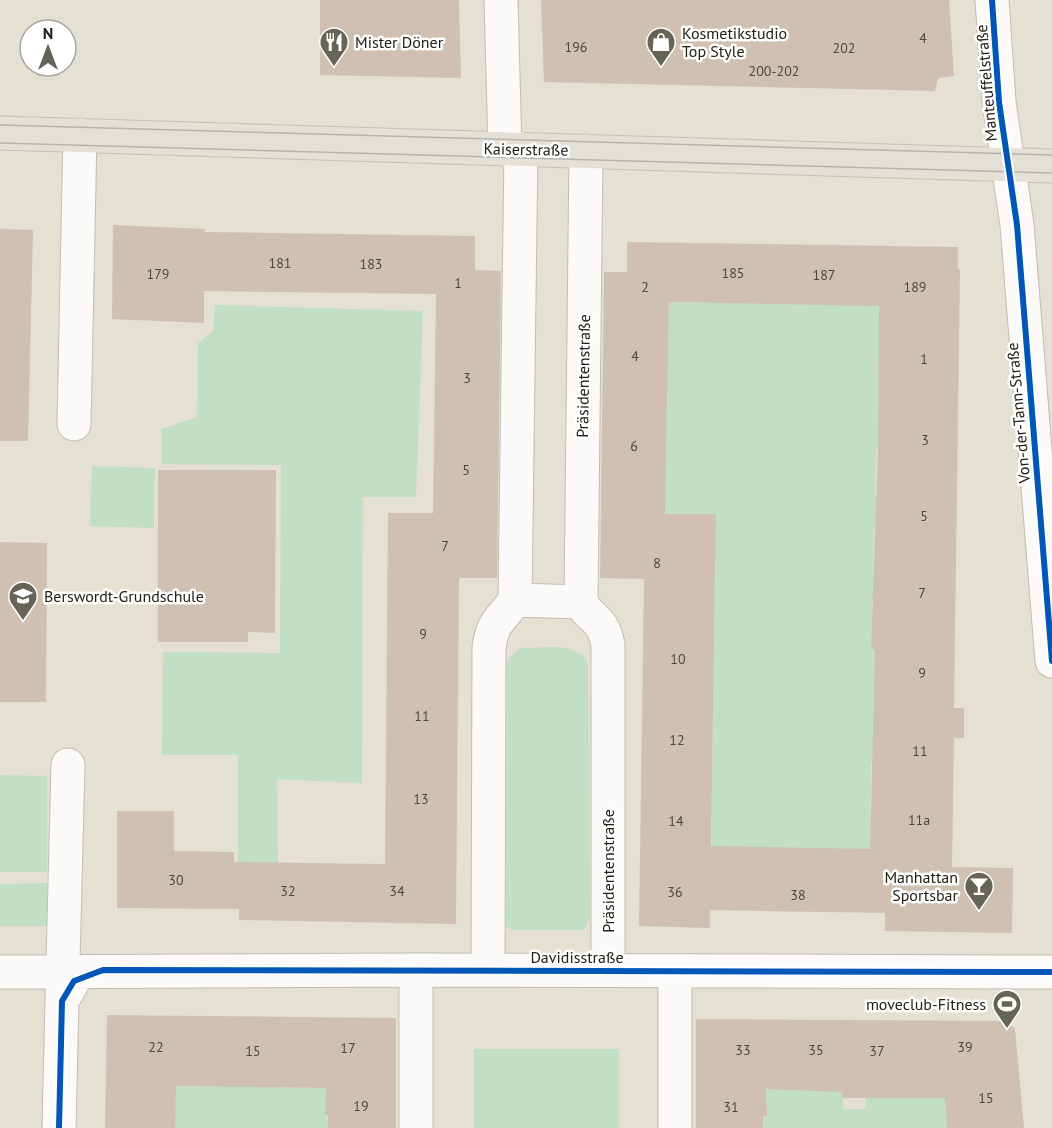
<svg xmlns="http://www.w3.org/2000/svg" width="1052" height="1128" font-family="'PT Sans',sans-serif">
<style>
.green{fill:#c2dec3}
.building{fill:#cfc0b2;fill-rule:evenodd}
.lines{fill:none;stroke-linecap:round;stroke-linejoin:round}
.minor-casing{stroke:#c0beb2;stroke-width:35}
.major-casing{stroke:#c1c0b8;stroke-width:35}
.minor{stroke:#fbfaf8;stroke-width:33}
.major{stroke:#e3e1d5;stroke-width:33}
.tram{stroke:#b5b5b1;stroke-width:1.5}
.cycleway-casing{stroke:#fff;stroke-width:10}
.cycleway{stroke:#0057b8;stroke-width:6}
.labels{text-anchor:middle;stroke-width:5;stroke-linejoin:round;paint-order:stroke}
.number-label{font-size:14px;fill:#4d483c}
.poi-label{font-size:16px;fill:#222015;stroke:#fff;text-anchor:start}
.street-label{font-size:16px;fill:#222015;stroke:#fff}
</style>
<rect width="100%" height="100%" fill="#e4e1d2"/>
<path class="green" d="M 669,302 L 879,305 L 879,343 L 892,344 L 879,367 L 878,421 L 891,449 L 876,450 L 875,496 L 890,497 L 890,526 L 874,526 L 873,574 L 889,575 L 889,602 L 872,602 L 871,649 L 888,649 C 869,699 868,712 887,763 L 871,763 L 870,865 L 711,874 L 716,515 L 665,514 Z
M 215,305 L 423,311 L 416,497 L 363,497 L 362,783 L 277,779 L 278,863 L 238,862 L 238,755 L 162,755 L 163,652 L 280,653 L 281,465 L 162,464 L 161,429 L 197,417 L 198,343 L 213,331 Z
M 92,466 L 155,468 L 154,528 L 90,526 Z
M 523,648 C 546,648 577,641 588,664 L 590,918 L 584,930 L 512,930 L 506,926 L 507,661 L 517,650 Z
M 0,775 L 47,776 L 47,872 L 0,872 Z
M 47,883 L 47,926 L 0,926 L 0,884 Z
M 474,1049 L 619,1049 L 619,1128 L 474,1128 Z
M 169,1079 L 185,1086 L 280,1085 L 281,1088 L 322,1088 L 323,1079 L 334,1080 L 326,1097 L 328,1128 L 175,1128 Z
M 758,1081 L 771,1081 L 772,1090 L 842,1082 L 843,1109 L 865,1109 L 866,1098 L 938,1083 L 951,1111 L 946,1112 L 947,1128 L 763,1128 L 763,1116 L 767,1116 Z"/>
<path class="building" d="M 320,0 L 459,0 L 461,78 L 320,75 Z
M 541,0 L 949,0 L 954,76 L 938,78 L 935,91 L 544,82 Z
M 113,225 L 205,229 L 205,232 L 475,236 L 475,270 L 501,271 L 497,578 L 459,578 L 456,924 L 239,920 L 239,909 L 117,908 L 117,811 L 174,811 L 174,851 L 234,852 L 234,862 L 385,864 L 388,513 L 433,513 L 436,294 L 204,291 L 204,323 L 112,319 Z
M 0,229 L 33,230 L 28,441 L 0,441 Z
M 627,242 L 958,247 L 958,269 L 960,269 L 954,708 L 964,708 L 964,738 L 954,738 L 952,867 L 1013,868 L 1012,933 L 885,931 L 885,913 L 710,910 L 710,928 L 639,926 L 644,579 L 600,578 L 604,272 L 627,272 ZM 669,302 L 879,306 L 878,449 L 871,649 L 875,649 L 870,849 L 711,846 L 716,514 L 665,514 Z
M 158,470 L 276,470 L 275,633 L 248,632 L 248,642 L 158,642 Z
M 0,542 L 47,543 L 46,702 L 0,702 Z
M 107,1015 L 396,1018 L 396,1128 L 328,1128 L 328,1115 L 325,1115 L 326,1088 L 176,1086 L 175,1128 L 105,1128 Z
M 696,1019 L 1005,1021 L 1015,1029 L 1024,1128 L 947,1128 L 945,1098 L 842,1098 L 842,1092 L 766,1089 L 767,1116 L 763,1116 L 763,1128 L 696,1128 Z"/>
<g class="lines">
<g class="minor-casing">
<path id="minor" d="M 501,0 L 505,149
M 992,0 L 999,102 L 1017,225 L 1052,661
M 586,151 L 581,602 C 591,622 601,614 608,644 L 608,970
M 74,424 L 80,135
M 515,600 L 581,602
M 488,970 L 489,648 C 493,619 501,621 515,600 L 521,149
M 0,972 L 416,970 L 1052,972
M 62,1001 L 68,765
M 59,1128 L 62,1001 L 73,982
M 416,1128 L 416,970
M 675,1128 L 675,971"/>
</g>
<g class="major-casing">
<path id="major" d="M 0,133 L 1052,166"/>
</g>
<use href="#minor" class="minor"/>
<use href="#major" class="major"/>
<path class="tram" d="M 0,125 L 1052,155
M 0,143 L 1052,173"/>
<g class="cycleway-casing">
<path id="cycleway" d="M 992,0 L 999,102 L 1017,225 L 1052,661
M 59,1128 L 62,1001 L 74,981 L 103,970 L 1052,972"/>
</g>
<use href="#cycleway" class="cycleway"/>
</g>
<defs>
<g id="restaurant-pin" transform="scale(1.5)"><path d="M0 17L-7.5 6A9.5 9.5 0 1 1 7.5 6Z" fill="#666457" stroke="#fff"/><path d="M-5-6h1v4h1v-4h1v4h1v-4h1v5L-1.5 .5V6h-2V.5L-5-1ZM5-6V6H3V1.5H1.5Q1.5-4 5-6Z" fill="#fff"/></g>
<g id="shop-pin" transform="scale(1.5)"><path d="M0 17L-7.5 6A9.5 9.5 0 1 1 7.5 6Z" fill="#666457" stroke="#fff"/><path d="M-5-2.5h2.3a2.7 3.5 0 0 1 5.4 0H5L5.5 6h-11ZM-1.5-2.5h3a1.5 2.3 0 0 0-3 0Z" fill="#fff"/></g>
<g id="school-pin" transform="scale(1.5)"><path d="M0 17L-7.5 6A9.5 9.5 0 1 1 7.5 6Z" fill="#666457" stroke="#fff"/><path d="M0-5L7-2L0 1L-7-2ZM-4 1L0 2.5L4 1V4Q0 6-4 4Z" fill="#fff"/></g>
<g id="bar-pin" transform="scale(1.5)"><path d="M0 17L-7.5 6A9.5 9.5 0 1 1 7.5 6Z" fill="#666457" stroke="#fff"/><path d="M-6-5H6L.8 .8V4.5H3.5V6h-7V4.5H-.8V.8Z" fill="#fff"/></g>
<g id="stadium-pin" transform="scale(1.5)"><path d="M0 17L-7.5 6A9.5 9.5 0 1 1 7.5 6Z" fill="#666457" stroke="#fff"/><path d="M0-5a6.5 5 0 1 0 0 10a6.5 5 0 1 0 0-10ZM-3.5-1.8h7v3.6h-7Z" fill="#fff"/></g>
</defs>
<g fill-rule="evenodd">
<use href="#restaurant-pin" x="334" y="42"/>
<use href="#shop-pin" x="661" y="42"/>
<use href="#school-pin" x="23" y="596"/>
<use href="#bar-pin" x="979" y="886"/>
<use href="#stadium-pin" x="1007" y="1004"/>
</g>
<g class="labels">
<g class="number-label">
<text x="923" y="43">4</text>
<text x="576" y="52">196</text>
<text x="844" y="53">202</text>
<text x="774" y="76">200-202</text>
<text x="280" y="268">181</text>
<text x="371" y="269">183</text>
<text x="733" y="278">185</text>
<text x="158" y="279">179</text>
<text x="824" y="280">187</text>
<text x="458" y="288">1</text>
<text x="645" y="292">2</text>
<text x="915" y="292">189</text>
<text x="635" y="361">4</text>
<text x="924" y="364">1</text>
<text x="467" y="383">3</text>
<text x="925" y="445">3</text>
<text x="634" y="451">6</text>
<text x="466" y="475">5</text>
<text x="924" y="521">5</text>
<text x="445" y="551">7</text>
<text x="657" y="568">8</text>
<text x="922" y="598">7</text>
<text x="423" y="639">9</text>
<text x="678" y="664">10</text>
<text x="922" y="678">9</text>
<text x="422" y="721">11</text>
<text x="677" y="745">12</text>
<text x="920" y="756">11</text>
<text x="421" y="804">13</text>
<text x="919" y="825">11a</text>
<text x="676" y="826">14</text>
<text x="176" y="885">30</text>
<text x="288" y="896">32</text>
<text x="397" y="896">34</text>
<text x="675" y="897">36</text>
<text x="798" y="900">38</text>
<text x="156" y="1052">22</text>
<text x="965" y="1052">39</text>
<text x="348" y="1053">17</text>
<text x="743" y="1055">33</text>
<text x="816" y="1055">35</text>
<text x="253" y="1056">15</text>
<text x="877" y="1056">37</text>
<text x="986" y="1103">15</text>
<text x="361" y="1111">19</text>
<text x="731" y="1112">31</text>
</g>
<g class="poi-label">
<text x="682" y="39">Kosmetikstudio<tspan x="682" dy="18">Top Style</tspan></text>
<text x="355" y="48">Mister Döner</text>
<text x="44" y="602">Berswordt-Grundschule</text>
<text x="958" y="883" text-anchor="end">Manhattan<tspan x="958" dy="18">Sportsbar</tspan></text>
<text x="986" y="1010" text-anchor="end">moveclub-Fitness</text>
</g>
<g class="street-label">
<text transform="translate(986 83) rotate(-95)" y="6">Manteuffelstraße</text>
<text transform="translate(526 149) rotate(1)" y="6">Kaiserstraße</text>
<text transform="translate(583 376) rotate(-89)" y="6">Präsidentenstraße</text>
<text transform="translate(1018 413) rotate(-95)" y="6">Von-der-Tann-Straße</text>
<text transform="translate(608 871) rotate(-90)" y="6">Präsidentenstraße</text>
<text x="577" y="963">Davidisstraße</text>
</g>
</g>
<g transform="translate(48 48)"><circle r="28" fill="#ffffff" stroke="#a7a6a1" stroke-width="1.5"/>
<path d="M0-4.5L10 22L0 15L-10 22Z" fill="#666457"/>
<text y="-9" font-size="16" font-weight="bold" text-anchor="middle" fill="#222015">N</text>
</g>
</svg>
